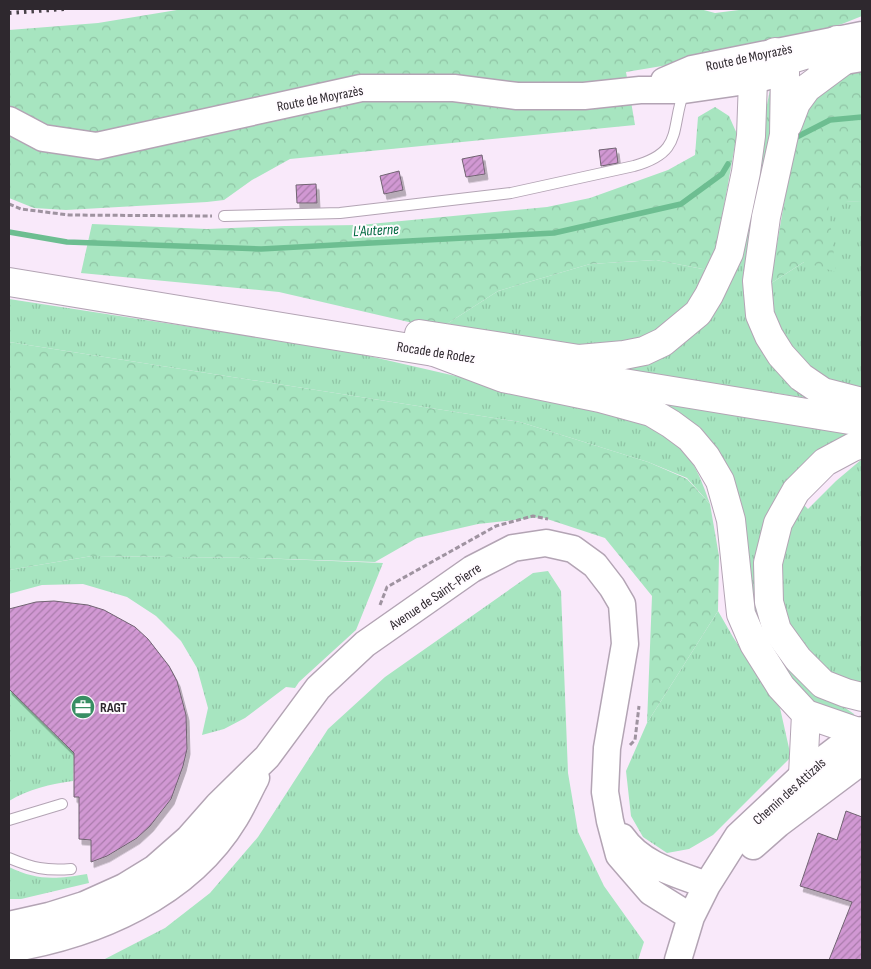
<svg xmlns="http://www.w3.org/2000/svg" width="871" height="969" font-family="'Sofia Sans Condensed',sans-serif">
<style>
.grass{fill:url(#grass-tufts)}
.forest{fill:url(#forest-crowns)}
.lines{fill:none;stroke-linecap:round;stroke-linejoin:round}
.stream{stroke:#6dbe91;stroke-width:5.5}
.building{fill:url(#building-hatch);stroke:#706371;filter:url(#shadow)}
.lane-casing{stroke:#b3a4b4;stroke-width:12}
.secondary-casing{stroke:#b3a4b4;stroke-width:29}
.primary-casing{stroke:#b3a4b4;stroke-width:30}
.highway-casing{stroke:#b3a4b4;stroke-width:30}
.path{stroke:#9f93a0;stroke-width:3;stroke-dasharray:5 2.5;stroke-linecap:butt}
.lane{stroke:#fff;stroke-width:10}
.secondary{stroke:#fff;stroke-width:26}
.primary{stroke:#fff;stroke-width:28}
.highway{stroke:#fff;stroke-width:28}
.rail{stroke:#494249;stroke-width:4;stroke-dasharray:2.5 5;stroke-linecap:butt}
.labels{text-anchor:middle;stroke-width:4;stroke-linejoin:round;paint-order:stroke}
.street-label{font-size:14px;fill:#2e282e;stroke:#fffbff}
.poi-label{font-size:14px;font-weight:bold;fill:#2e282e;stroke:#fffbff;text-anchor:start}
.water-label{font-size:15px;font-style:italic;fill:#006940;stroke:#fffbff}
</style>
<defs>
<pattern id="grass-tufts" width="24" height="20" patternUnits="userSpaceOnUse" patternTransform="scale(1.25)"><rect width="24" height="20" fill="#a7e5c0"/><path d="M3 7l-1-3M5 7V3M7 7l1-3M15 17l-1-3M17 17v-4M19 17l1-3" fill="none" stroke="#90c4a5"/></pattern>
<pattern id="forest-crowns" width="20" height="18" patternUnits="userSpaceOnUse" patternTransform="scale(1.25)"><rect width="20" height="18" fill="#a7e5c0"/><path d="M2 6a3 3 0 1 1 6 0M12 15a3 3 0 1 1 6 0" fill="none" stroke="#90c4a5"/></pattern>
<pattern id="building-hatch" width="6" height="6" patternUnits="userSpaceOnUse" patternTransform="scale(1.25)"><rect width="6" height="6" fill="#d198d3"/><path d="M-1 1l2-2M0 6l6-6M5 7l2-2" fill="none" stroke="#aa7cac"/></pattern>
<filter id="shadow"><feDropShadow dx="3" dy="5.5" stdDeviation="0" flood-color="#0004"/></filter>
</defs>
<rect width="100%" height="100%" fill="#f9e9fa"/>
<path class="grass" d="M 771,85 L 780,86 L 748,282 L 814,399 L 622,370 L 622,367 L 682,339 L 761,134 Z
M 862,201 L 862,393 L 810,373 L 774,325 L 770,284 L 804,262 L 828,202 Z
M 656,260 L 708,270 L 699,288 L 675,319 L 634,344 L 588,348 L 439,329 L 498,291 L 590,264 Z
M 9,299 L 347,351 L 620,414 C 675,436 691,446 710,504 L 687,478 L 648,462 L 520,422 L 9,342 Z
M 654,400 L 857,435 L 818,457 L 761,560 L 804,679 L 854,714 L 856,722 L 824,710 L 791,685 L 753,620 L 739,524 Z
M 862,459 L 862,685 L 836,678 L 816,662 L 787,624 L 781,592 L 780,561 L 800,501 L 808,509 L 836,481 Z
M 92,556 L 256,558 L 383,563 L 356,630 L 299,682 L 295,688 L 286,687 L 245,718 L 224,729 L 202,735 L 208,708 L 197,668 L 181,641 L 156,616 L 127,597 L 83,584 L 42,585 L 9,594 L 9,570 Z
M 548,571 L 561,591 L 568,773 L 578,832 L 604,886 L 644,942 L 638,960 L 103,960 L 165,928 L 210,893 L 258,837 L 328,729 L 385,677 L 533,573 Z
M 718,611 L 733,637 L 780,708 L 791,757 L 713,835 L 689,849 L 667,853 L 643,837 L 631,816 L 626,771 L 647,723 Z
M 9,689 L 74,753 L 73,781 C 50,784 29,789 9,801 Z
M 9,867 C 38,881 56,879 87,874 L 89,883 L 21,899 L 9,899 Z"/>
<path class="forest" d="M 183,9 L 700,9 L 715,13 L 747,9 L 862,9 L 862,16 L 842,24 L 710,58 L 626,72 L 635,125 L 290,159 L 252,180 L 224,200 L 207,202 L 66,210 L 34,208 L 9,198 L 9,30 L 98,23 Z
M 862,68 L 862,201 L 828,203 L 836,272 L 804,262 L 770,284 L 798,123 L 810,90 Z
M 715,107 L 729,116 L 737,134 L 717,245 L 708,270 L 656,260 L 590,264 L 498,291 L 439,329 L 279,292 L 81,273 L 92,224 L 207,229 L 285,226 L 360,225 L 547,207 L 590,198 L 668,170 L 695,155 L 698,117 Z
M 9,342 L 520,422 L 648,462 L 687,479 L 710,504 L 719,556 L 718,611 L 647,723 L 652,596 L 605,538 L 541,517 L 478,524 L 417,538 L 375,562 L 256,558 L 92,556 L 9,570 Z"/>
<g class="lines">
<path class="stream" d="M 791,140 L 830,120 L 862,117
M 9,232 L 67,242 L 261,249 L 554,233 L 681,204 L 722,174 L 728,164"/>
</g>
<path class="building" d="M 616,148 L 618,163 L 601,166 L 599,150 Z
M 482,155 L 485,174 L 466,177 L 462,159 Z
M 399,171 L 403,190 L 384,194 L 380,176 Z
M 316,184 L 317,203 L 297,203 L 296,185 Z
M 54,601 L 88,605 L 104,610 L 135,627 L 148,639 L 169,666 L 177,681 L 186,715 L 187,749 L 183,766 L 171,799 L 150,826 L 137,838 L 107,856 L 91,862 L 91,840 L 79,839 L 79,797 L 74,797 L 74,753 L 9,689 L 9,609 L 36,602 Z
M 846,811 L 862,817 L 862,960 L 829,960 L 852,902 L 800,886 L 818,833 L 837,840 Z"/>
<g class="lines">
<g class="lane-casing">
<path id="lane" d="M 224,216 L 340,213 L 511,193 L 634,166 C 684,152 670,130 684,91
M 9,820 L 62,804
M 9,858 C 33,868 45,871 71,869"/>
</g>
<g class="secondary-casing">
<path id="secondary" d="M 821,65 L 862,58
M 664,81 L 692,69 L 862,35
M 9,120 L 43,138 L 97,146 L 361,88 L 454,88 L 517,96 L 584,96 L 640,90 L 684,90 L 753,80 L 773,75
M 622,837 C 641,865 677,874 707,885
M 753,846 L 778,824 L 862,761
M 9,925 L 49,916 L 84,905 L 124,887 L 155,868 L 188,839 L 218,805 L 267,757 L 318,688 L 365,644 L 472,569 L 513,548 L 546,543 L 573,549 L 595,565 L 612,587 L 622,604 L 625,644 L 607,748 L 605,792 L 610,821 L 619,855 L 651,892 L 691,917
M 9,949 C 95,935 188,896 235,818 C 243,805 249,791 256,778
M 678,960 L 691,917 L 707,885 L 738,836 L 803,775 L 862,730"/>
</g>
<g class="primary-casing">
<path id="primary" d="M 9,282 L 434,352 L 503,378 L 600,398 L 651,412 L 671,424 L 690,438 L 706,457 L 720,481 L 731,520 L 741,614 L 754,644 L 781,687 L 806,714 L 858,732 L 862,736
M 419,334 L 579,359 L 624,355 L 644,351 L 663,342 L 698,313 L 709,295 L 729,253 L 746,172 L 751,136 L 753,80 L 763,68 L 821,50 L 837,40
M 803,775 L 806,714"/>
</g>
<g class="highway-casing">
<path id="highway" d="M 775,52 L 785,72 L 784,135 L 766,217 L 757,281 L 760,315 L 769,336 L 781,355 L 801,377 L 823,392 L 862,402
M 788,124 L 796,103 L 807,88 L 842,62
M 434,352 L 862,422
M 862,444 L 853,447 L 825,462 L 796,491 L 778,523 L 768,563 L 769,602 L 777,630 L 798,659 L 823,684 L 846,693 L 862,697"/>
</g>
<path class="path" d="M 9,204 L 21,209 L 69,215 L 212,216
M 380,605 L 387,587 L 496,526 L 533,516 L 548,519
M 630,745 L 635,740 L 639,706"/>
<use href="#lane" class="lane"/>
<use href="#secondary" class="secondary"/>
<use href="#primary" class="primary"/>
<use href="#highway" class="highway"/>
<path class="rail" d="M 9,13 L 65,9"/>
</g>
<defs>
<g id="office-disc" transform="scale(1.25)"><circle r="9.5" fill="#388e63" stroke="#fffbff"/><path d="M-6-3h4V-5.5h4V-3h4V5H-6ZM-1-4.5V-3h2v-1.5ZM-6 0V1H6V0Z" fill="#fff"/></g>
</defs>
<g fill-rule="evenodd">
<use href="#office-disc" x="83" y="707"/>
</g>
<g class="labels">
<g class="street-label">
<text transform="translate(749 57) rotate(-12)" y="5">Route de Moyrazès</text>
<text transform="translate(320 98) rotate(-11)" y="5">Route de Moyrazès</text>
<text transform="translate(436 352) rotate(9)" y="5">Rocade de Rodez</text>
<text transform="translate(435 596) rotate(-34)" y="5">Avenue de Saint-Pierre</text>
<text transform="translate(789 791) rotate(-42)" y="5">Chemin des Attizals</text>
</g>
<g class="poi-label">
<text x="100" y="712">RAGT</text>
</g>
<g class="water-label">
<text transform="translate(376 230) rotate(-3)" y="5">L'Auterne</text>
</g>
</g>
<rect width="871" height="969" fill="none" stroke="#2e282e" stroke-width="20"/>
</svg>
